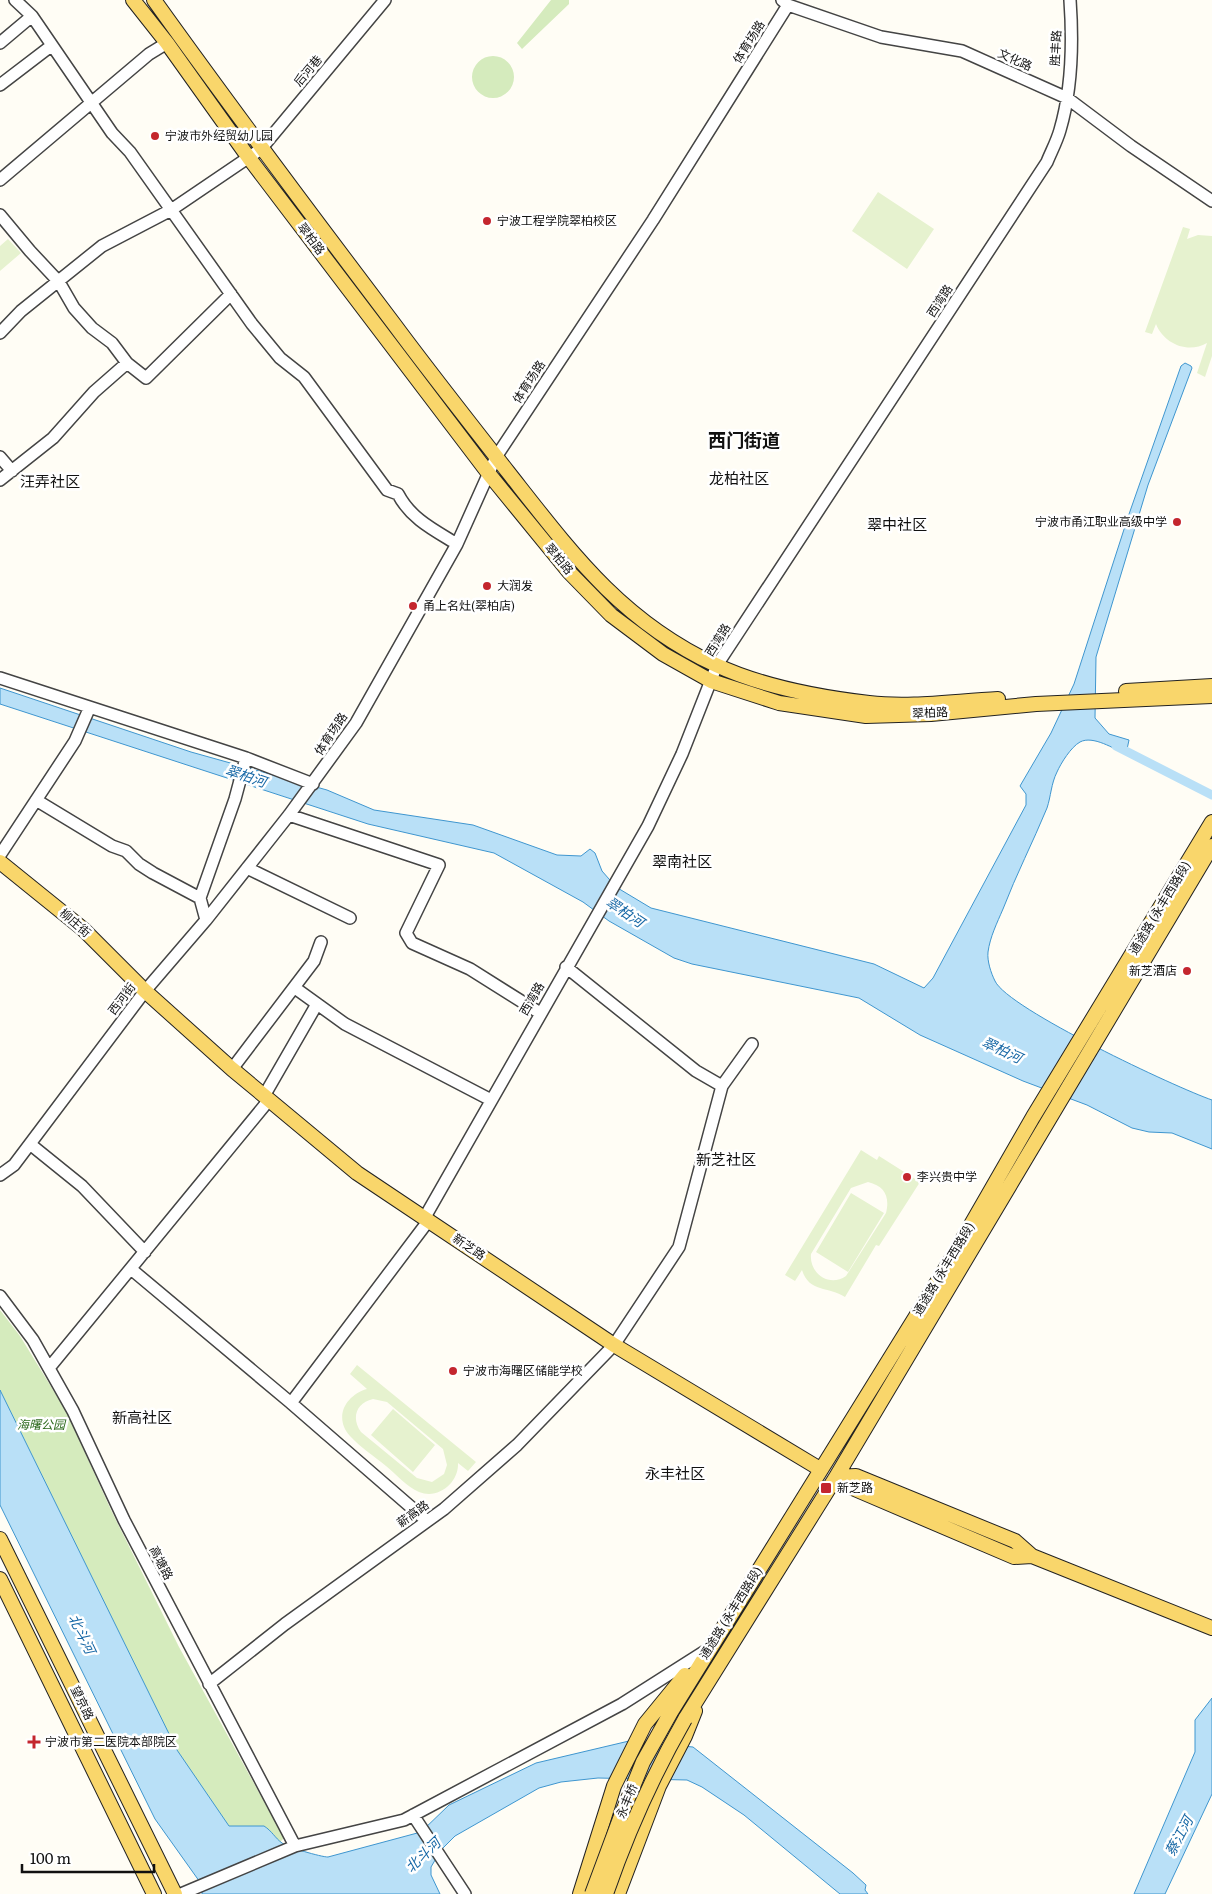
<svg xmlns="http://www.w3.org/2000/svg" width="1212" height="1894" font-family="Literata,'Noto Sans SC',serif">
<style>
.green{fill:#d5ebbd}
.pitch{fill:#e6f2cf;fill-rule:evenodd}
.water{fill:#b9e0f7;stroke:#3f96cf}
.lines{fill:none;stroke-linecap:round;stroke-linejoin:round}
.canal{stroke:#b9e0f7;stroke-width:9}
.minor-casing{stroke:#444;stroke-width:14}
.major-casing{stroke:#222;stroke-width:16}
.minor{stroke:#fff;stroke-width:11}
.major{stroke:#f9d66b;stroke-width:14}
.major-bridge-casing{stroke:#222;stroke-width:16;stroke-linecap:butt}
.major-bridge{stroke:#f9d66b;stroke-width:14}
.poi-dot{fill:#c4262e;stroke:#fff;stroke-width:2}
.labels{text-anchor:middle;stroke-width:5;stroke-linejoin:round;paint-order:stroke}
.street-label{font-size:12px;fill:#111;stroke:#fff}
.poi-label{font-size:12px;fill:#111;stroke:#fff;text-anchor:start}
.park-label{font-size:12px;font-style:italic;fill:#2f6b1f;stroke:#fff}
.water-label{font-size:14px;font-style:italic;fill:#1768a6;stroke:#fff}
.quarter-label{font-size:15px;fill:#111;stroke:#fff}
.district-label{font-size:18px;font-weight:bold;fill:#111;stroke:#fff}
</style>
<rect width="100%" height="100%" fill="#fffdf5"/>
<path class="green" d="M 551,0 L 569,0 L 569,4 L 522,49 L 517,43 Z
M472 77a21 21 0 1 1 42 0a21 21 0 1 1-42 0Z
M 0,1310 L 20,1336 L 66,1411 L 111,1510 L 179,1647 L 284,1838 L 279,1843 L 227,1829 L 173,1746 L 0,1404 Z"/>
<path class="pitch" d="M 878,192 L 934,229 L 907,269 L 852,231 Z
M 1183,227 L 1190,229 L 1187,239 L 1198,235 L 1212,236 L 1212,356 L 1205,377 L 1197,373 L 1207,343 C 1188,354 1164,344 1156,324 L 1152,334 L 1145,332 Z
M 8,239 L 21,253 L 0,271 L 0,246 Z
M 861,1150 L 877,1160 L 879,1156 L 920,1182 L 879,1246 L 876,1245 L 845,1297 C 829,1286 809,1293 802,1270 L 795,1281 L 785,1275 ZM 868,1182 C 885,1186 890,1197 886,1213 L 846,1276 C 829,1288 809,1273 811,1254 L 851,1188 Z
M 851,1193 L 884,1213 L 848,1272 L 816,1252 Z
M 357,1365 L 476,1462 L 468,1471 L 458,1463 C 459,1482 439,1500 419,1492 C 407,1487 396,1474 386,1466 C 374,1456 360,1447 350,1436 C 333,1417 346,1395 367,1389 L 350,1374 ZM 373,1399 L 387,1402 L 443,1449 L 447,1465 L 444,1474 L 432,1482 L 417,1478 L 361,1432 C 351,1418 356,1403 373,1399 Z
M 393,1409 L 435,1445 L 413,1472 L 371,1435 Z"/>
<path class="water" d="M 1185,363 L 1191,366 L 1192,368 L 1148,485 L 1096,657 L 1095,718 L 1109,734 L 1129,740 L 1126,754 C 1114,749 1093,735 1080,742 C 1071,747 1061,763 1057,772 C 1051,784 1051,796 1047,808 C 1033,842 1016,875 1003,909 C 997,923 990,937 988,952 C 987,961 991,973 995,981 C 1008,1009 1177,1088 1212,1100 L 1212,1149 L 1172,1133 L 1149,1132 L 1132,1128 L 1087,1105 L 1023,1081 L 920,1035 L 859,998 L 692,964 L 674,958 L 609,921 L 583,902 L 494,853 L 368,824 L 0,704 L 0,688 L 191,752 L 327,790 L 374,810 L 473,825 L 557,855 L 581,856 L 590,849 L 595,853 L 602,871 L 616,887 L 651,908 L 874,964 L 924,988 L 933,978 L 1026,805 L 1026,794 L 1020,786 L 1051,733 L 1074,684 L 1128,517 L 1181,366 Z
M 0,1390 L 177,1750 L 229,1826 L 264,1826 C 272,1831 275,1838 282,1843 C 287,1847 321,1857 328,1857 L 421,1832 L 449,1805 L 536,1763 L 629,1741 L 693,1747 L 853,1873 L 866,1885 L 865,1890 L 868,1894 L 840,1894 L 744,1815 L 702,1787 L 687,1780 L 598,1778 L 561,1782 L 539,1788 L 455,1836 L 441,1850 L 431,1867 L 431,1875 L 440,1894 L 202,1894 L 202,1885 L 155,1819 L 0,1505 Z
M 1212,1698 L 1212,1794 L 1165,1894 L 1134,1894 L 1195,1752 L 1195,1720 Z"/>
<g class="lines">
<path class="canal" d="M 1116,746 L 1212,795"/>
<g class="minor-casing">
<path id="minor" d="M 15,0 L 32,16 L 112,133 L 130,152 L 252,324 L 280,358 L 304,377 L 387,490 L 398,494 C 411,519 434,530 457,544
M 782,0 L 788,5 L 881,37 L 962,51 L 1067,98 L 1131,146 L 1212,201
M 0,43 L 32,16
M 0,85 L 51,46
M 0,180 L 149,54 L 167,43
M 0,215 L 30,251 L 59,282 L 74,308 L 92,328 L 112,343 L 127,363
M 0,333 L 21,311 L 102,246 L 171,210 L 261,149 L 385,0
M 0,457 L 12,471
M 0,480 L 53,438 L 94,392 L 127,363 L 146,378 L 231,294
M 0,678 L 246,758 L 313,784
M 36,800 L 112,846 L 126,851 L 139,864 L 153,873 L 200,898
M 289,815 L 439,865 L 406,933 L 412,943 L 470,969 L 540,1013
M 0,855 L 75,741 L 89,709
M 247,868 L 350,918
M 206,920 L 200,898 L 235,799 L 246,758
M 566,967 L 696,1071 L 722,1086
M 295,988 L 345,1024 L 491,1100
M 232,1069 L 314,961 L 321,942
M 264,1096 L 317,1004
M 30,1144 L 82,1186 L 145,1252
M 0,1175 L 14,1165 L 145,991 L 206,920 L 289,815 L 356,723 L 457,544 L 496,457 L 653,220 L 788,5
M 425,1217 L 648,826 L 682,754 L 717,665 L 1047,162 C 1051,152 1057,141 1060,130 C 1072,89 1073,42 1070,0
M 131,1269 L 291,1403
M 0,1296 L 33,1340 L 73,1411 L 124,1520 L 295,1846
M 49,1368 L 269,1100
M 427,1521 L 291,1403 L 429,1220
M 209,1684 L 285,1624 L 444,1509 L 517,1445 L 614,1345 L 679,1247 L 722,1086 L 752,1044
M 413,1815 L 465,1894
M 181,1894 L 295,1846 L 404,1820 L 622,1704 L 707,1650"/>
</g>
<g class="major-casing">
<path id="major" d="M 133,0 L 167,43 L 249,158 L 489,474 L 569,572 L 611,615 L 663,654 L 711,681 L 779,703 L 866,716 L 931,714 L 1036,704 L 1212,696
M 154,0 C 232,109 313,217 394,324 C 431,374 470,423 508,472 C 571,552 621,621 716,665 C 763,687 818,697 869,703 C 911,708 955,701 998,699
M 1126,691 L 1212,686
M 0,862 L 83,929 L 145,991 L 232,1069 L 357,1173 L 614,1345 L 820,1469
M 836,1477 L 856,1476 L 1015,1541 L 1032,1556 L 1212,1628
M 836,1477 L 850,1487 L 1014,1557 L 1032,1556
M 0,1539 L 175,1894
M 0,1579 L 154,1894
M 685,1719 L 836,1477 L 1212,846
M 621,1816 L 643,1762 L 671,1712 L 949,1263 L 1033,1117 L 1212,822
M 580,1894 L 614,1786 L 645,1724 L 685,1675
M 618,1894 L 659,1786 L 685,1736 L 695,1711"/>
</g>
<use href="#minor" class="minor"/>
<use href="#major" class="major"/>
<g class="major-bridge-casing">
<path id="major-bridge" d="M 592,1894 L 621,1816
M 606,1894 C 627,1833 653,1775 685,1719"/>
</g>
<use href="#major-bridge" class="major-bridge"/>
</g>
<g class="poi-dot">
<circle cx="155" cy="136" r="5"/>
<circle cx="487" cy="221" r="5"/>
<circle cx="1177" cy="522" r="5"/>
<circle cx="487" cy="586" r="5"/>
<circle cx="413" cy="606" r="5"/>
<circle cx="1187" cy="971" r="5"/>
<circle cx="907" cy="1177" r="5"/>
<circle cx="453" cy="1371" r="5"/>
<rect x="820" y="1482" width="12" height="12" rx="2.5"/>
<path d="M31.5 1734.5h5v5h5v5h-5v5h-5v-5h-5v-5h5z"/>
</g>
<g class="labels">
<g class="street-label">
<text transform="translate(749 42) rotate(-58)" y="4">体育场路</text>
<text transform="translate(1056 48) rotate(-87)" y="4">胜丰路</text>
<text transform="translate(1015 60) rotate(24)" y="4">文化路</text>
<text transform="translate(308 71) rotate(-50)" y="4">后河巷</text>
<text transform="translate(311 239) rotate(53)" y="4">翠柏路</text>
<text transform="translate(940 301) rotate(-57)" y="4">西湾路</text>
<text transform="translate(529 382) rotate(-57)" y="4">体育场路</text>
<text transform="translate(559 559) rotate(50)" y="4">翠柏路</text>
<text transform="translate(718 640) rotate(-58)" y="4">西湾路</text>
<text transform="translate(930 713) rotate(-3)" y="4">翠柏路</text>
<text transform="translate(331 734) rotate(-56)" y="4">体育场路</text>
<text transform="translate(1160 908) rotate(-59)" y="4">通途路 (永丰西路段)</text>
<text transform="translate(75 923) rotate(41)" y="4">柳庄街</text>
<text transform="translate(122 999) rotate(-53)" y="4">西河街</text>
<text transform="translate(532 999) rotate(-60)" y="4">西湾路</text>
<text transform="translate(469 1247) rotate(34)" y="4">新芝路</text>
<text transform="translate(944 1269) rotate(-59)" y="4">通途路 (永丰西路段)</text>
<text transform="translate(413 1514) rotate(-36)" y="4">薪高路</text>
<text transform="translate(161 1563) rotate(63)" y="4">高塘路</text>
<text transform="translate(731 1613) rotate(-58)" y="4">通途路 (永丰西路段)</text>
<text transform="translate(82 1703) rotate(64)" y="4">望京路</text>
<text transform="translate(627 1801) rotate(-68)" y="4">永丰桥</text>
</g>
<g class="poi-label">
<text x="165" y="140">宁波市外经贸幼儿园</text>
<text x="497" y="225">宁波工程学院翠柏校区</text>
<text x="1167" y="526" text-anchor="end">宁波市甬江职业高级中学</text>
<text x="497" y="590">大润发</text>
<text x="423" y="610">甬上名灶(翠柏店)</text>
<text x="1177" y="975" text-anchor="end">新芝酒店</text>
<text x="917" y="1181">李兴贵中学</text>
<text x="463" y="1375">宁波市海曙区储能学校</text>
<text x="837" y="1492">新芝路</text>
<text x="45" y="1746">宁波市第二医院本部院区</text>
</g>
<g class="park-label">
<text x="41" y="1429">海曙公园</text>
</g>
<g class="water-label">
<text transform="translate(246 776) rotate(18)" y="5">翠柏河</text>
<text transform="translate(625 912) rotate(34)" y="5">翠柏河</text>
<text transform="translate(1002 1050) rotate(25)" y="5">翠柏河</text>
<text transform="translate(82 1634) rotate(64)" y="5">北斗河</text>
<text transform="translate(1179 1836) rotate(-62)" y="5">蔡江河</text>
<text transform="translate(423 1855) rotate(-44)" y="5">北斗河</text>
</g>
<g class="quarter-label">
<text x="739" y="484">龙柏社区</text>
<text x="50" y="487">汪弄社区</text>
<text x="897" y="530">翠中社区</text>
<text x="682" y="867">翠南社区</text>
<text x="726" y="1165">新芝社区</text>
<text x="142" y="1423">新高社区</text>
<text x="675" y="1479">永丰社区</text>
</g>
<g class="district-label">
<text x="744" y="447">西门街道</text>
</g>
</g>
<path d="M22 1864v8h132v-8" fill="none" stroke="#111111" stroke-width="2.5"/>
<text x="30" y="1864" font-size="15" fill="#111111" stroke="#ffffff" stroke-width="4" paint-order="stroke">100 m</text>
</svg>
